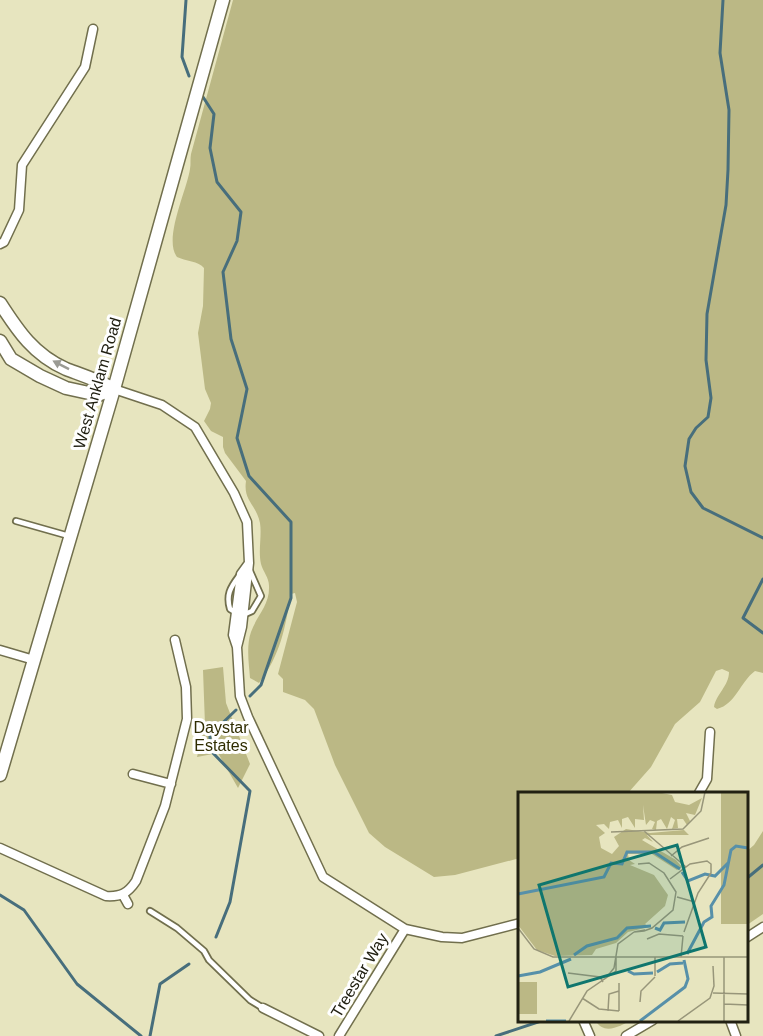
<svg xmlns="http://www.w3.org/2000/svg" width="763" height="1036" font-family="Helvetica,sans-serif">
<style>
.green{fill:#bbb885}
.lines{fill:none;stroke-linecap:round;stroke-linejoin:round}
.stream{stroke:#476e7c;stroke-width:3}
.lane-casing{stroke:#716f4d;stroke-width:8}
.street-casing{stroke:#716f4d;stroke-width:11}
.secondary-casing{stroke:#716f4d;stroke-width:15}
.lane{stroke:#fff;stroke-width:4.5}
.street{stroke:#fff;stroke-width:8}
.secondary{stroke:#fff;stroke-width:12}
.oneway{fill:#9b9b94}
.labels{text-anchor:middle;stroke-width:6;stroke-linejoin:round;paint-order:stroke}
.street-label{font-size:16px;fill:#212012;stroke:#fff}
.park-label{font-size:16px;fill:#2f2c00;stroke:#fff}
.inset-river{fill:none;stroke:#5790a9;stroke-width:3}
.inset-road{fill:none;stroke:#98967a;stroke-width:1.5}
.view{fill:#0f766e;fill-opacity:0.15;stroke:#0f766e;stroke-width:3}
.inset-edge{fill:none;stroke:#212012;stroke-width:3}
</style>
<rect width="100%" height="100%" fill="#e7e5bf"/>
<path class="green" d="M 233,0 L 763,0 L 763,673 L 755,671 C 740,682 736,704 717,709 L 714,707 C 716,694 729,686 729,672 L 722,669 L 716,671 L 700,702 L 675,724 L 651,767 L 628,793 L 520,793 L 520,858 L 455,875 L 434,877 L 385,847 L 369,833 L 335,765 L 314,709 L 305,700 L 283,692 L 283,679 L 278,674 L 297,602 L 295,593 L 291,594 C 285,628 281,654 259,683 L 250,678 C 249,664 246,646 251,632 C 257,615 270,605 269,586 C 269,577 263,572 261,564 C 258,551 262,536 260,523 C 256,504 243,501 246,481 L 225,453 L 223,447 L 223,437 L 211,431 L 204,421 L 210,409 L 211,403 L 205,389 L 198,333 L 203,306 L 204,268 C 199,261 185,261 177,257 C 163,239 187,190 190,169 C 191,164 190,159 191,154 Z
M 223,667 L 226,703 L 250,764 L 238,788 L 218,753 L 197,757 L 205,725 L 203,670 Z
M 763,831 L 763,914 L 747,925 L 747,851 L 754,845 Z
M 595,1020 L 632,1020 C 620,1026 604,1036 595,1020 Z"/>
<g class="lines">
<path class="stream" d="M 186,0 L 182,57 L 189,76
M 723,0 L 720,53 L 729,110 L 728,170 L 726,205 L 707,314 L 706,360 L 711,398 L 708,417 L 696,428 L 689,439 L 685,466 L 691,492 L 703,508 L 763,538
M 203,97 L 214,114 L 210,148 L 217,182 L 241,212 L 237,241 L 223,272 L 231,339 L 247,389 L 237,438 L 249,476 L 291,522 L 291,598 L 261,685 L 250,696
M 763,579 L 743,618 L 763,633
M 746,879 L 763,865
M 0,895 L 24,910 L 77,984 L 141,1036
M 216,937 L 230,902 L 250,791 L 210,750 L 210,735 L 236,710
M 150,1036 L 160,984 L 189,964
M 496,1036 L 544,1020"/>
<g class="lane-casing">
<path id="lane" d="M 16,521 L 69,536
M 235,612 L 230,609 C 226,595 230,588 239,576
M 243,615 L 252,611 L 261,596 L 250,571
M 150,911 L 177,928 L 204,951 L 209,960 L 250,1000 L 263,1008"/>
</g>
<g class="street-casing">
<path id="street" d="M 0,244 L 4,242 L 19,210 L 22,165 L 85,67 L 93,29
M 114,389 L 162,405 L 195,427 L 234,493 L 247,522 L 249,563
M 237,647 L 242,627 L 249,563 L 241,574 L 233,635 L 237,647 L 240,696 L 248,717 L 323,877 L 405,929 L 442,937 L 462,938 L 520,923
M 0,650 L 34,660
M 133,774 L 171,784
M 699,793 L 707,779 L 710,732
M 0,848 L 106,896 C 121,897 128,893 136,881 L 165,806 L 187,719 L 186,687 L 175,640
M 123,895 L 128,904
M 746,938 L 763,927
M 263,1008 L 319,1036
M 583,1020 L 590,1036
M 730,1020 L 736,1036
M 339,1036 L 405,929
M 626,1036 L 653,1020"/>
</g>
<g class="secondary-casing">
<path id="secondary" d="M 0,303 C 18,331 34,355 66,369 C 82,375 98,380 114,389
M 0,341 L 11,359 L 40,376 L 66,388 L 98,395 L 114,389
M 0,775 L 114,389 L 223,0"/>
</g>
<use href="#lane" class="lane"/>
<use href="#street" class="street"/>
<use href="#secondary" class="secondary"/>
</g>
<defs><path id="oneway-solid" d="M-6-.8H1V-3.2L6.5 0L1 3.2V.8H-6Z" transform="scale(1.5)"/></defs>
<use class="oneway" href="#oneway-solid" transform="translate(61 365) rotate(-153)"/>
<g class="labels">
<g class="street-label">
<text transform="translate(97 383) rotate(-74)" y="6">West Anklam Road</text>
<text transform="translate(359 975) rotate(-59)" y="6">Treestar Way</text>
</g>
<g class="park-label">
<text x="221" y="733">Daystar<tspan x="221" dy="18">Estates</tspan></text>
</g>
</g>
<g transform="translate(518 792)">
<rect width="230" height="230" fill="#e7e5bf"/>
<path d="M 0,0 L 139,0 L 154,3 L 157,10 L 171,13 L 184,6 L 177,23 L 168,21 L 172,29 L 169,33 L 165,27 L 159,27 L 160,36 L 154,37 L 157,28 L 153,25 L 149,37 L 143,27 L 139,29 L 138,38 L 134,37 L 137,30 L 132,28 L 128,33 L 125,13 L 126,28 L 117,27 L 117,36 L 110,25 L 104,27 L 104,36 L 100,28 L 92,30 L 91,37 L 86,32 L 78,33 L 87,41 L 81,45 L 83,56 L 94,62 L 101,54 L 96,45 L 108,37 L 132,41 L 166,38 L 171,43 L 129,43 L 135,50 L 127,46 L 124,48 L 158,68 L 164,75 L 159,78 L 134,62 L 110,62 L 111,68 L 117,72 L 112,73 L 136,83 L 150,103 L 147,114 L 127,132 L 131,135 L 110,140 L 98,151 L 78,157 L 74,163 L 37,164 L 19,158 L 0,133 ZM 203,0 L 229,0 L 229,132 L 203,132 ZM 0,190 L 19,190 L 19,222 L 0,222 Z" fill="#bbb885"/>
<path class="inset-river" d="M 164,80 L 170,89 L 187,82 L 197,84 L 210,71M 0,102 L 86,85 L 93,71 L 104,72 L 109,60 L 136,60 L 162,77M 137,136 L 142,138 L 146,131 L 167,130M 169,162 L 186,130 L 194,125 L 193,114 L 206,93 L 213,58 L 218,54 L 230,56M 56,163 L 69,154 L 99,146 L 109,136 L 133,134M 110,179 L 116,182 L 135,181M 139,180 L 152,172 L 165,171M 0,184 L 22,180 L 53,167M 28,229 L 48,229M 122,229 L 167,195 L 170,187 L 166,168"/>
<path class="inset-road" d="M 126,39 L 168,75M 93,40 L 165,37 L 183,19 L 187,0M 153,64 L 164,55 L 191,46M 120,72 L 131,71 L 146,81 L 158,100 L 155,118 L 134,136 L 126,139 L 116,140 L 127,138M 152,87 L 172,72 L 189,69 L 193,72 L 193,81 L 180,101 L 166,140M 159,105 L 177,110M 0,136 L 16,157 L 35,165 L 230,165M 129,147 L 141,142 L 165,144M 137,165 L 137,184M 163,165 L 165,144M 206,165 L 206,229M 50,181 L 82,185 L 85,190M 88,186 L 96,176 L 100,152 L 116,140M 101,191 L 101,219M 195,201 L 230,202M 64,206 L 81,217 L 101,219M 122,210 L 123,199 L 137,185M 206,212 L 230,213M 90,219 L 91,202 L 101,199M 51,229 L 69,199 L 98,179 L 98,165M 160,229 L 192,206 L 196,194 L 195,174"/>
<path class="view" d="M 159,53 L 188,155 L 50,195 L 21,93 Z"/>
<rect width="230" height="230" class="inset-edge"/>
</g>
</svg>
